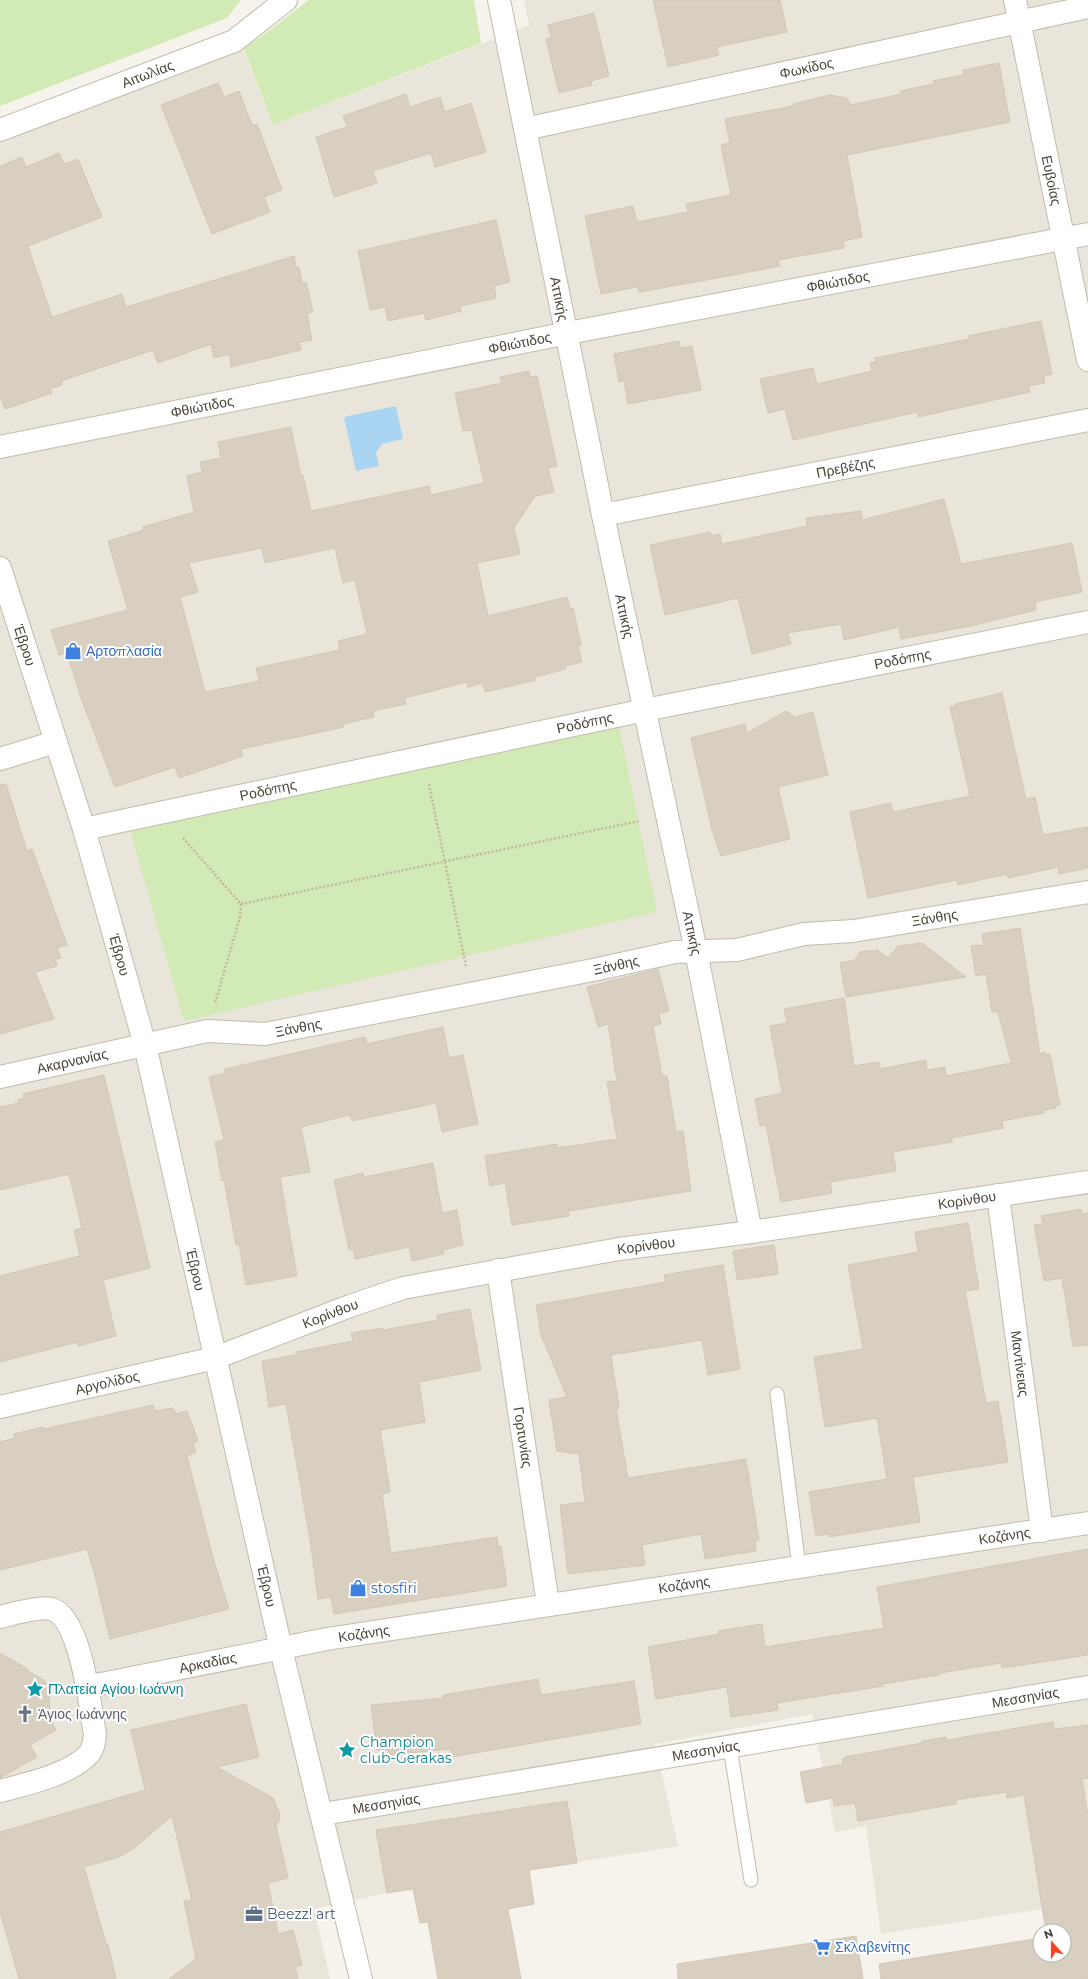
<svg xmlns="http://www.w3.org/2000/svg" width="1088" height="1979" font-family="Montserrat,sans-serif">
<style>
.residential{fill:#eae5da}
.green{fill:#d2eab5}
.water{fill:#a9d4f2}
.building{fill:#d8cfc1;stroke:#d3c7b4;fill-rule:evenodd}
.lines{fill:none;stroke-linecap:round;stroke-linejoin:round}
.service-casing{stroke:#c2bbae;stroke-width:15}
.minor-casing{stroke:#c2bbae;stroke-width:24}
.tertiary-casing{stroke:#c2bbae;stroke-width:24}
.path{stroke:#c4b79f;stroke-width:2.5;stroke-dasharray:2 2;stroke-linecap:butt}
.service{stroke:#fff;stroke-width:13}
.minor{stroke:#fff;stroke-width:22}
.tertiary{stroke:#fff;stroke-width:22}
.labels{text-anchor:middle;stroke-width:4;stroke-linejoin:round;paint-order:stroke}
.street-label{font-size:14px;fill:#4b4439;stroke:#fff}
.shop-label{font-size:14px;fill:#366cbe;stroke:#fff;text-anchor:start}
.culture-label{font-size:14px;fill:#0d838f;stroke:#fff;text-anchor:start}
.worship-label{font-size:14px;fill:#5b616d;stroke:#fff;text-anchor:start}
.service-label{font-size:14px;fill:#4e5e75;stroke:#fff;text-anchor:start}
</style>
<rect width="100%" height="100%" fill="#f6f3ec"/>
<path class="residential" d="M 524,0 L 1088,0 L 1088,1902 L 881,1934 L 866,1826 L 835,1832 L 812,1714 L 655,1744 L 678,1846 L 387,1893 L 314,1909 L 330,1979 L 0,1979 L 0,142 L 242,47 L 273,125 L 529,25 Z"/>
<path class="green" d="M 0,0 L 241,0 L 227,18 L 0,106 Z
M 309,0 L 474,0 L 481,43 L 273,125 L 243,47 L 263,35 Z
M 619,725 L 657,912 L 184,1021 L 130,830 Z"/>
<path class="water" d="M 396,406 L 403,439 L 382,444 L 376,453 L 379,466 L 356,471 L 344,417 Z"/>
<path class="building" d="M 653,0 L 780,0 L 787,32 L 717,47 L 719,55 L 668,67 Z
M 594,13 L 609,76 L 591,81 L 592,85 L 559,93 L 546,39 L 551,38 L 548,25 Z
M 999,63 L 1010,122 L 847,155 L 862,237 L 843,241 L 844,248 L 778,260 L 780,266 L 723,277 L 639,292 L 637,287 L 601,294 L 585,216 L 633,206 L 637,222 L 688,212 L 686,204 L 731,195 L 721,145 L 730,143 L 725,119 L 793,106 L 793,104 L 830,95 L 846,98 L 851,105 L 901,94 L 900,91 L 934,84 L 933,81 L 963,75 L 963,70 Z
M 218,83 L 224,97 L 239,91 L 252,125 L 257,124 L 282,190 L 264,197 L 270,212 L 212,234 L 161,105 Z
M 406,94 L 410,107 L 440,97 L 445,112 L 471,103 L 486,152 L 435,167 L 431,153 L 373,171 L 377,183 L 334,197 L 316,137 L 347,127 L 343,116 Z
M 59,153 L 64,164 L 78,159 L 102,217 L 28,246 L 52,317 L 122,294 L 126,307 L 294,256 L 296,267 L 299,267 L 302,283 L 306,282 L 313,311 L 307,314 L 312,340 L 299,342 L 301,350 L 231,367 L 230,354 L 214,358 L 211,344 L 158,363 L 153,350 L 61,381 L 62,385 L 50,389 L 52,393 L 5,409 L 0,395 L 0,166 L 22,157 L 26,167 Z
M 496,220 L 510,282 L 494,286 L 496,298 L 460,306 L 461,311 L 426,320 L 424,313 L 388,321 L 385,307 L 370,310 L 358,251 Z
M 1041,321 L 1052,374 L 1044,376 L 1045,383 L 1029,386 L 1030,392 L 918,417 L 917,412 L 793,440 L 785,409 L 768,413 L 760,379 L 813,368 L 817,384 L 872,371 L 870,363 L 876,362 L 875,358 L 969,339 L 968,336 Z
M 679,341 L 680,348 L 692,346 L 701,390 L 628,404 L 624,380 L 619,382 L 614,354 Z
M 529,371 L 530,377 L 537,376 L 557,466 L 548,468 L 554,492 L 535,496 L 514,528 L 520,554 L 477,563 L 488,616 L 567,597 L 570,609 L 573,608 L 581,645 L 578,646 L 582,662 L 565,666 L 566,669 L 535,677 L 536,680 L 485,692 L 483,683 L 468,687 L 467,682 L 405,698 L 406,704 L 373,711 L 374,717 L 343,724 L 344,727 L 241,749 L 243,756 L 179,778 L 175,767 L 115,787 L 81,698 L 67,653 L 59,655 L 51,630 L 128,610 L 108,541 L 144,530 L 143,527 L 194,512 L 187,476 L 202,472 L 200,462 L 221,458 L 218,442 L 291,427 L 301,476 L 303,475 L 311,511 L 429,486 L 431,495 L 484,483 L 472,430 L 463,431 L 455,393 L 502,383 L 500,377 ZM 262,548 L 265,563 L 335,548 L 343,583 L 355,580 L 367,634 L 338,641 L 340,650 L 256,668 L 259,681 L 205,692 L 180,597 L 198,592 L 189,563 Z
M 944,499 L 961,564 L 1072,543 L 1082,592 L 1035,602 L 1036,610 L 971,626 L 901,639 L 899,627 L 844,640 L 841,624 L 788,633 L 791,644 L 752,654 L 738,598 L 665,615 L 650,545 L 710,532 L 711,536 L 720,534 L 722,544 L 807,526 L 806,518 L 861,511 L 862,520 Z
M 1002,693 L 1026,799 L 1035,797 L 1043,835 L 1088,827 L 1088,868 L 1059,874 L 1058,867 L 1008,878 L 1007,874 L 958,885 L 957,880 L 868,898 L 850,812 L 891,803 L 893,812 L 970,796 L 950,707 L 956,706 L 955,704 Z
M 786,711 L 795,717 L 813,712 L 828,775 L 778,787 L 790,839 L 721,856 L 712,830 L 691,738 L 745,724 L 747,733 Z
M 6,784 L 27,851 L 32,849 L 67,945 L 57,948 L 61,958 L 55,959 L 57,966 L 35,972 L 54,1019 L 0,1034 L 0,785 Z
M 1020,928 L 1040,1054 L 1045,1052 L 1046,1055 L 1050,1054 L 1060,1105 L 1056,1105 L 1056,1108 L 1044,1110 L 1044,1113 L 1002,1121 L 1003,1128 L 952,1138 L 952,1142 L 893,1152 L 896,1171 L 830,1182 L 832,1193 L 781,1202 L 766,1125 L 760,1126 L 755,1099 L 782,1093 L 770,1026 L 787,1023 L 784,1009 L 844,998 L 854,1066 L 879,1062 L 880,1069 L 926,1060 L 927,1070 L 945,1067 L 946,1076 L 1011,1063 L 998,1012 L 992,1012 L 986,974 L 976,976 L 971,946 L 984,945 L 982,934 Z
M 922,943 L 966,977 L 846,997 L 840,963 L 855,960 L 860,952 L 877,950 L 888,958 L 898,946 Z
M 658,969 L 669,1011 L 659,1014 L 661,1024 L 653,1026 L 662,1076 L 667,1076 L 676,1132 L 683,1131 L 691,1191 L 568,1211 L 569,1216 L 512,1225 L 505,1183 L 490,1186 L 485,1156 L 557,1144 L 557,1148 L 617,1139 L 607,1082 L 617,1081 L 608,1024 L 598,1027 L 587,987 Z
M 443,1027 L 449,1058 L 463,1055 L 478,1124 L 442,1132 L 436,1103 L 352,1121 L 350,1115 L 301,1127 L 310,1172 L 280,1177 L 297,1276 L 246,1285 L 239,1244 L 236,1245 L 224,1180 L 222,1181 L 215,1142 L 224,1140 L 209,1077 L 225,1073 L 225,1069 L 365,1037 L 367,1044 Z
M 104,1075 L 150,1268 L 103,1280 L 116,1336 L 78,1346 L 77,1342 L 0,1362 L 0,1276 L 80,1256 L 74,1230 L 82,1228 L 69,1174 L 0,1190 L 0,1107 L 19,1103 L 18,1100 L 24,1098 L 23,1094 Z
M 433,1163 L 442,1213 L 457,1210 L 463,1245 L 443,1250 L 444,1254 L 412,1261 L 409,1247 L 355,1259 L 353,1249 L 349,1250 L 334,1180 L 363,1173 L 364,1177 Z
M 1081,1209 L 1082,1214 L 1088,1213 L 1088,1345 L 1073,1346 L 1062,1278 L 1044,1281 L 1034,1225 L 1043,1224 L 1041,1216 Z
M 968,1223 L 979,1289 L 965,1291 L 986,1403 L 998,1401 L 1008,1462 L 913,1477 L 920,1522 L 829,1537 L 829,1534 L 816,1536 L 809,1492 L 887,1479 L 877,1418 L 825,1427 L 814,1357 L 863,1349 L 848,1265 L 918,1252 L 915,1232 Z
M 774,1245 L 778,1274 L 737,1280 L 733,1251 Z
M 723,1265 L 740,1369 L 708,1375 L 702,1340 L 611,1355 L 619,1408 L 616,1409 L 628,1478 L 746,1459 L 759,1540 L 755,1540 L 756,1551 L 705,1559 L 701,1534 L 642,1545 L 645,1565 L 568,1574 L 560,1505 L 585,1502 L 579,1454 L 557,1451 L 549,1400 L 567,1397 L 541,1335 L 536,1305 L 666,1282 L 664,1275 Z
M 470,1309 L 481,1370 L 419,1382 L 425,1422 L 380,1430 L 390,1492 L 382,1494 L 391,1553 L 497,1537 L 498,1547 L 501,1546 L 507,1586 L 334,1614 L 331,1597 L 318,1599 L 310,1539 L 286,1404 L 269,1407 L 262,1361 L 296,1355 L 296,1352 L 353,1341 L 351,1333 L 383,1328 L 384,1330 L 438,1320 L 437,1315 Z
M 153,1405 L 155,1411 L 173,1408 L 176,1414 L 187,1411 L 198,1441 L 193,1444 L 196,1452 L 187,1456 L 213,1558 L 229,1609 L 110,1639 L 94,1572 L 87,1549 L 0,1570 L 0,1442 L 15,1438 L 14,1434 L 43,1427 L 44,1429 Z
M 1088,1549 L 1088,1655 L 1002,1668 L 1001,1663 L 940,1673 L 940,1675 L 882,1684 L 883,1686 L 777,1703 L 778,1710 L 731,1717 L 727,1687 L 656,1699 L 648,1647 L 719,1634 L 718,1631 L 762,1624 L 765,1647 L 884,1628 L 877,1587 Z
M 0,1653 L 28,1669 L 28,1671 L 45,1681 L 49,1688 L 50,1718 L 56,1730 L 30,1745 L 37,1757 L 0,1778 Z
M 538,1679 L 541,1695 L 634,1681 L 641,1724 L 452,1757 L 451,1749 L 388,1755 L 389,1750 L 377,1750 L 371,1705 L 443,1698 L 443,1695 Z
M 246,1704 L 259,1757 L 217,1767 L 273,1798 L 280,1814 L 279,1821 L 276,1825 L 288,1878 L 268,1883 L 278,1934 L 293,1930 L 302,1965 L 295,1967 L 298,1979 L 169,1979 L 196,1959 L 184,1901 L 192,1901 L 172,1816 L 134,1848 L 119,1857 L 84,1867 L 106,1944 L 108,1944 L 116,1979 L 19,1979 L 0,1911 L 0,1832 L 145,1790 L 131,1730 Z
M 1053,1722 L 1054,1729 L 1088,1725 L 1088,1778 L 1082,1779 L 1088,1815 L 1088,1979 L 881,1979 L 879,1964 L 1040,1938 L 1040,1955 L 1064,1955 L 1064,1931 L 1046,1931 L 1024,1795 L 1007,1798 L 1006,1792 L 956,1800 L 956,1804 L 858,1821 L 855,1803 L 834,1806 L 833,1798 L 806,1803 L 800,1772 L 843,1764 L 842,1759 L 845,1758 L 845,1757 L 922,1743 L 922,1741 L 946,1737 L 947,1740 Z
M 567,1801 L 577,1863 L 529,1870 L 534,1904 L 508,1909 L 521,1979 L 438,1979 L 428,1922 L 420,1923 L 413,1889 L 387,1893 L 376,1830 Z
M 856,1936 L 863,1979 L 678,1979 L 677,1964 Z"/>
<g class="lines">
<g class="service-casing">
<path id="service" d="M 777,1394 L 799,1567
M 730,1747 L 751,1880"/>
</g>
<g class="minor-casing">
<g id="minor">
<path id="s1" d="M 499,0 L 603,515 L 696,951 L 751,1232"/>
<path id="s2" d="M 1015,0 L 1088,360"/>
<path id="s3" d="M 525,129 L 1088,7"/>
<path id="s4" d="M 0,130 L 234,41 L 286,0"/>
<path id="s5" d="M 0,447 L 568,333 L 1088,234"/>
<path id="s6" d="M 603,515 L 1088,420"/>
<path d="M 0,759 L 55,742"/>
<path id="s7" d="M 84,829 L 645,710 L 1088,622"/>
<path id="s8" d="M 0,1077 L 207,1031 L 265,1034 L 598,969 L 675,952 L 737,950 L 804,934 L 853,931 L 1088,892"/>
<path id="s9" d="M 998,1195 L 1042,1531"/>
<path id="s10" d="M 498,1270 L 548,1604"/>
<path id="s11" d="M 0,1407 L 215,1358 L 350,1306 L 403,1288 L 619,1249 L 751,1232 L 1088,1182"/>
<path d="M 0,1617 C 13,1614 39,1606 52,1609 C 81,1619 90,1706 95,1734 C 94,1741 94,1748 89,1754 C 69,1775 27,1784 0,1791"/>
<path id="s12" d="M 86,1687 L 327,1639 L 1088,1523"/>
<path id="s13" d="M 323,1814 L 1088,1687"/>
</g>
</g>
<g class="tertiary-casing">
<g id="tertiary">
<path id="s14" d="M 0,568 L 84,829 L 145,1045 L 281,1649 L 361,1979"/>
</g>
</g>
<path class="path" d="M 429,784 L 466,966
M 183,838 L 241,904 L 240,917 L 215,1003
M 241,904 L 639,821"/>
<use href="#service" class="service"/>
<use href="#minor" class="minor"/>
<use href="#tertiary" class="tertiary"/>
</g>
<defs>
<g id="shop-bare" transform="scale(1.38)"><path d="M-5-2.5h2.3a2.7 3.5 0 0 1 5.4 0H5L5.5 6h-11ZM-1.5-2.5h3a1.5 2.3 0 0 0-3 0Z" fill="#3f7fe0" stroke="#fff" stroke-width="2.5" paint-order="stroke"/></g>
<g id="sight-bare" transform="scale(1.38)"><path d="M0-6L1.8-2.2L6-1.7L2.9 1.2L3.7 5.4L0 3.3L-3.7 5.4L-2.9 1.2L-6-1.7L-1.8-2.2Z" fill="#0f9aa8" stroke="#fff" stroke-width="2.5" paint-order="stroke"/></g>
<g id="church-bare" transform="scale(1.38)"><path d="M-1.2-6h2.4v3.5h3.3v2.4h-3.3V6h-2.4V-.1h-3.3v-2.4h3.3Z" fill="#6b7280" stroke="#fff" stroke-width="2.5" paint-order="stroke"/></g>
<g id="office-bare" transform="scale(1.38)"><path d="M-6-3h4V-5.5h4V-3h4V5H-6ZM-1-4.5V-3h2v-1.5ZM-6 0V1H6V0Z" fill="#5c6f8a" stroke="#fff" stroke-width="2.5" paint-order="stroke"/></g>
<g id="supermarket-bare" transform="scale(1.38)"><path d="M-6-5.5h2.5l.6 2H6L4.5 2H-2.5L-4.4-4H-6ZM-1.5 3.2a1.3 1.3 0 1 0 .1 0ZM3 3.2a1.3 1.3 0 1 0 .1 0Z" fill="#3f7fe0" stroke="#fff" stroke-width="2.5" paint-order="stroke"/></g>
</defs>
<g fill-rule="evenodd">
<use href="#shop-bare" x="73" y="651"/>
<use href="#shop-bare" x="358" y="1588"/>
<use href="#sight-bare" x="35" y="1689"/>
<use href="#church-bare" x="25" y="1714"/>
<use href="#sight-bare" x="347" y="1750"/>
<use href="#office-bare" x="254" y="1914"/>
<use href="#supermarket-bare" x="822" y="1947"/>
</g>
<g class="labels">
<g class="street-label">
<text dy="5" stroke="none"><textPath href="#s3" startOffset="288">Φωκίδος</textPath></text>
<text dy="5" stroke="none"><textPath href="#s4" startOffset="158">Αιτωλίας</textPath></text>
<text dy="5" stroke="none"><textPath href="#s2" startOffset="184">Ευβοίας</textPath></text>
<text dy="5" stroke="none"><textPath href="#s5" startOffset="854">Φθιώτιδος</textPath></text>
<text dy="5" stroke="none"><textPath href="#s1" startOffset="305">Αττικής</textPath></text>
<text dy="5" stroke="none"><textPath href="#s5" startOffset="530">Φθιώτιδος</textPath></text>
<text dy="5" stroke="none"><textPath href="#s5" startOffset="206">Φθιώτιδος</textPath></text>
<text dy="5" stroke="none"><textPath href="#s6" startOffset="247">Πρεβέζης</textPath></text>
<text dy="5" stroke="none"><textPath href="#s1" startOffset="629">Αττικής</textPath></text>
<text dy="5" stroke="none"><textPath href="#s14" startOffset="81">Έβρου</textPath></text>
<text dy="5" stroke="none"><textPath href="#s7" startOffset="836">Ροδόπης</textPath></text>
<text dy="5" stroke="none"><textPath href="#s7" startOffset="512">Ροδόπης</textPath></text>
<text dy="5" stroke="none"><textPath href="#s7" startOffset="188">Ροδόπης</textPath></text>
<text dy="5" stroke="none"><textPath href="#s8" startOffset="951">Ξάνθης</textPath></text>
<text dy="5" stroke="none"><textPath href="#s1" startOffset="953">Αττικής</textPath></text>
<text dy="5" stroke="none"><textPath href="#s14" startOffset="405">Έβρου</textPath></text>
<text dy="5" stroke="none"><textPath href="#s8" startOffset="628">Ξάνθης</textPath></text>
<text dy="5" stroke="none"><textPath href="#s8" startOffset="304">Ξάνθης</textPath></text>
<text dy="5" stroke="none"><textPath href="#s8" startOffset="74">Ακαρνανίας</textPath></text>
<text dy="5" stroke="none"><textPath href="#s11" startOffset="992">Κορίνθου</textPath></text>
<text dy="5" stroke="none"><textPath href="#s11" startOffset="668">Κορίνθου</textPath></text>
<text dy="5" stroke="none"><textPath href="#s14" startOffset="729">Έβρου</textPath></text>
<text dy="5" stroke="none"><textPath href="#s11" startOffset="344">Κορίνθου</textPath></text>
<text dy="5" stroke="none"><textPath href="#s9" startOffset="170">Μαντίνειας</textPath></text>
<text dy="5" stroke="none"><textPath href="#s11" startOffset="110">Αργολίδος</textPath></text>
<text dy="5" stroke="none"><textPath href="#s10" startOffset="169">Γορτυνίας</textPath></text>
<text dy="5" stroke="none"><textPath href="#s12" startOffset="931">Κοζάνης</textPath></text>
<text dy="5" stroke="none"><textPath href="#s12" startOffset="607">Κοζάνης</textPath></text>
<text dy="5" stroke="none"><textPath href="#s14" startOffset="1053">Έβρου</textPath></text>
<text dy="5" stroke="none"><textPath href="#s12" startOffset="283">Κοζάνης</textPath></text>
<text dy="5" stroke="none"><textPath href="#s12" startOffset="124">Αρκαδίας</textPath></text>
<text dy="5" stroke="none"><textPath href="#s13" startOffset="712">Μεσσηνίας</textPath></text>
<text dy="5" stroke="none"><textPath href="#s13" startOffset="388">Μεσσηνίας</textPath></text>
<text dy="5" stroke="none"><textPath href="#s13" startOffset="64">Μεσσηνίας</textPath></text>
</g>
<g class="shop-label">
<text x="86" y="656">Αρτοπλασία</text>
<text x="371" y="1593">stosfiri</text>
<text x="835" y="1952">Σκλαβενίτης</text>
</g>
<g class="culture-label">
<text x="48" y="1694">Πλατεία Αγίου Ιωάννη</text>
<text x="360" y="1747">Champion<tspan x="360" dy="16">club-Gerakas</tspan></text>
</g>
<g class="worship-label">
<text x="38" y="1719">Άγιος Ιωάννης</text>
</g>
<g class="service-label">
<text x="267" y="1919">Beezz! art</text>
</g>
</g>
<g transform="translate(1052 1943) rotate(339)"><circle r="19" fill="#ffffff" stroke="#b7b4b0"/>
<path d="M0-3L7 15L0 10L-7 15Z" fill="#fc3f1d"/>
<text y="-6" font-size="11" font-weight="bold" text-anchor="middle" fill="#4b4439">N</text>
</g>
</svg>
